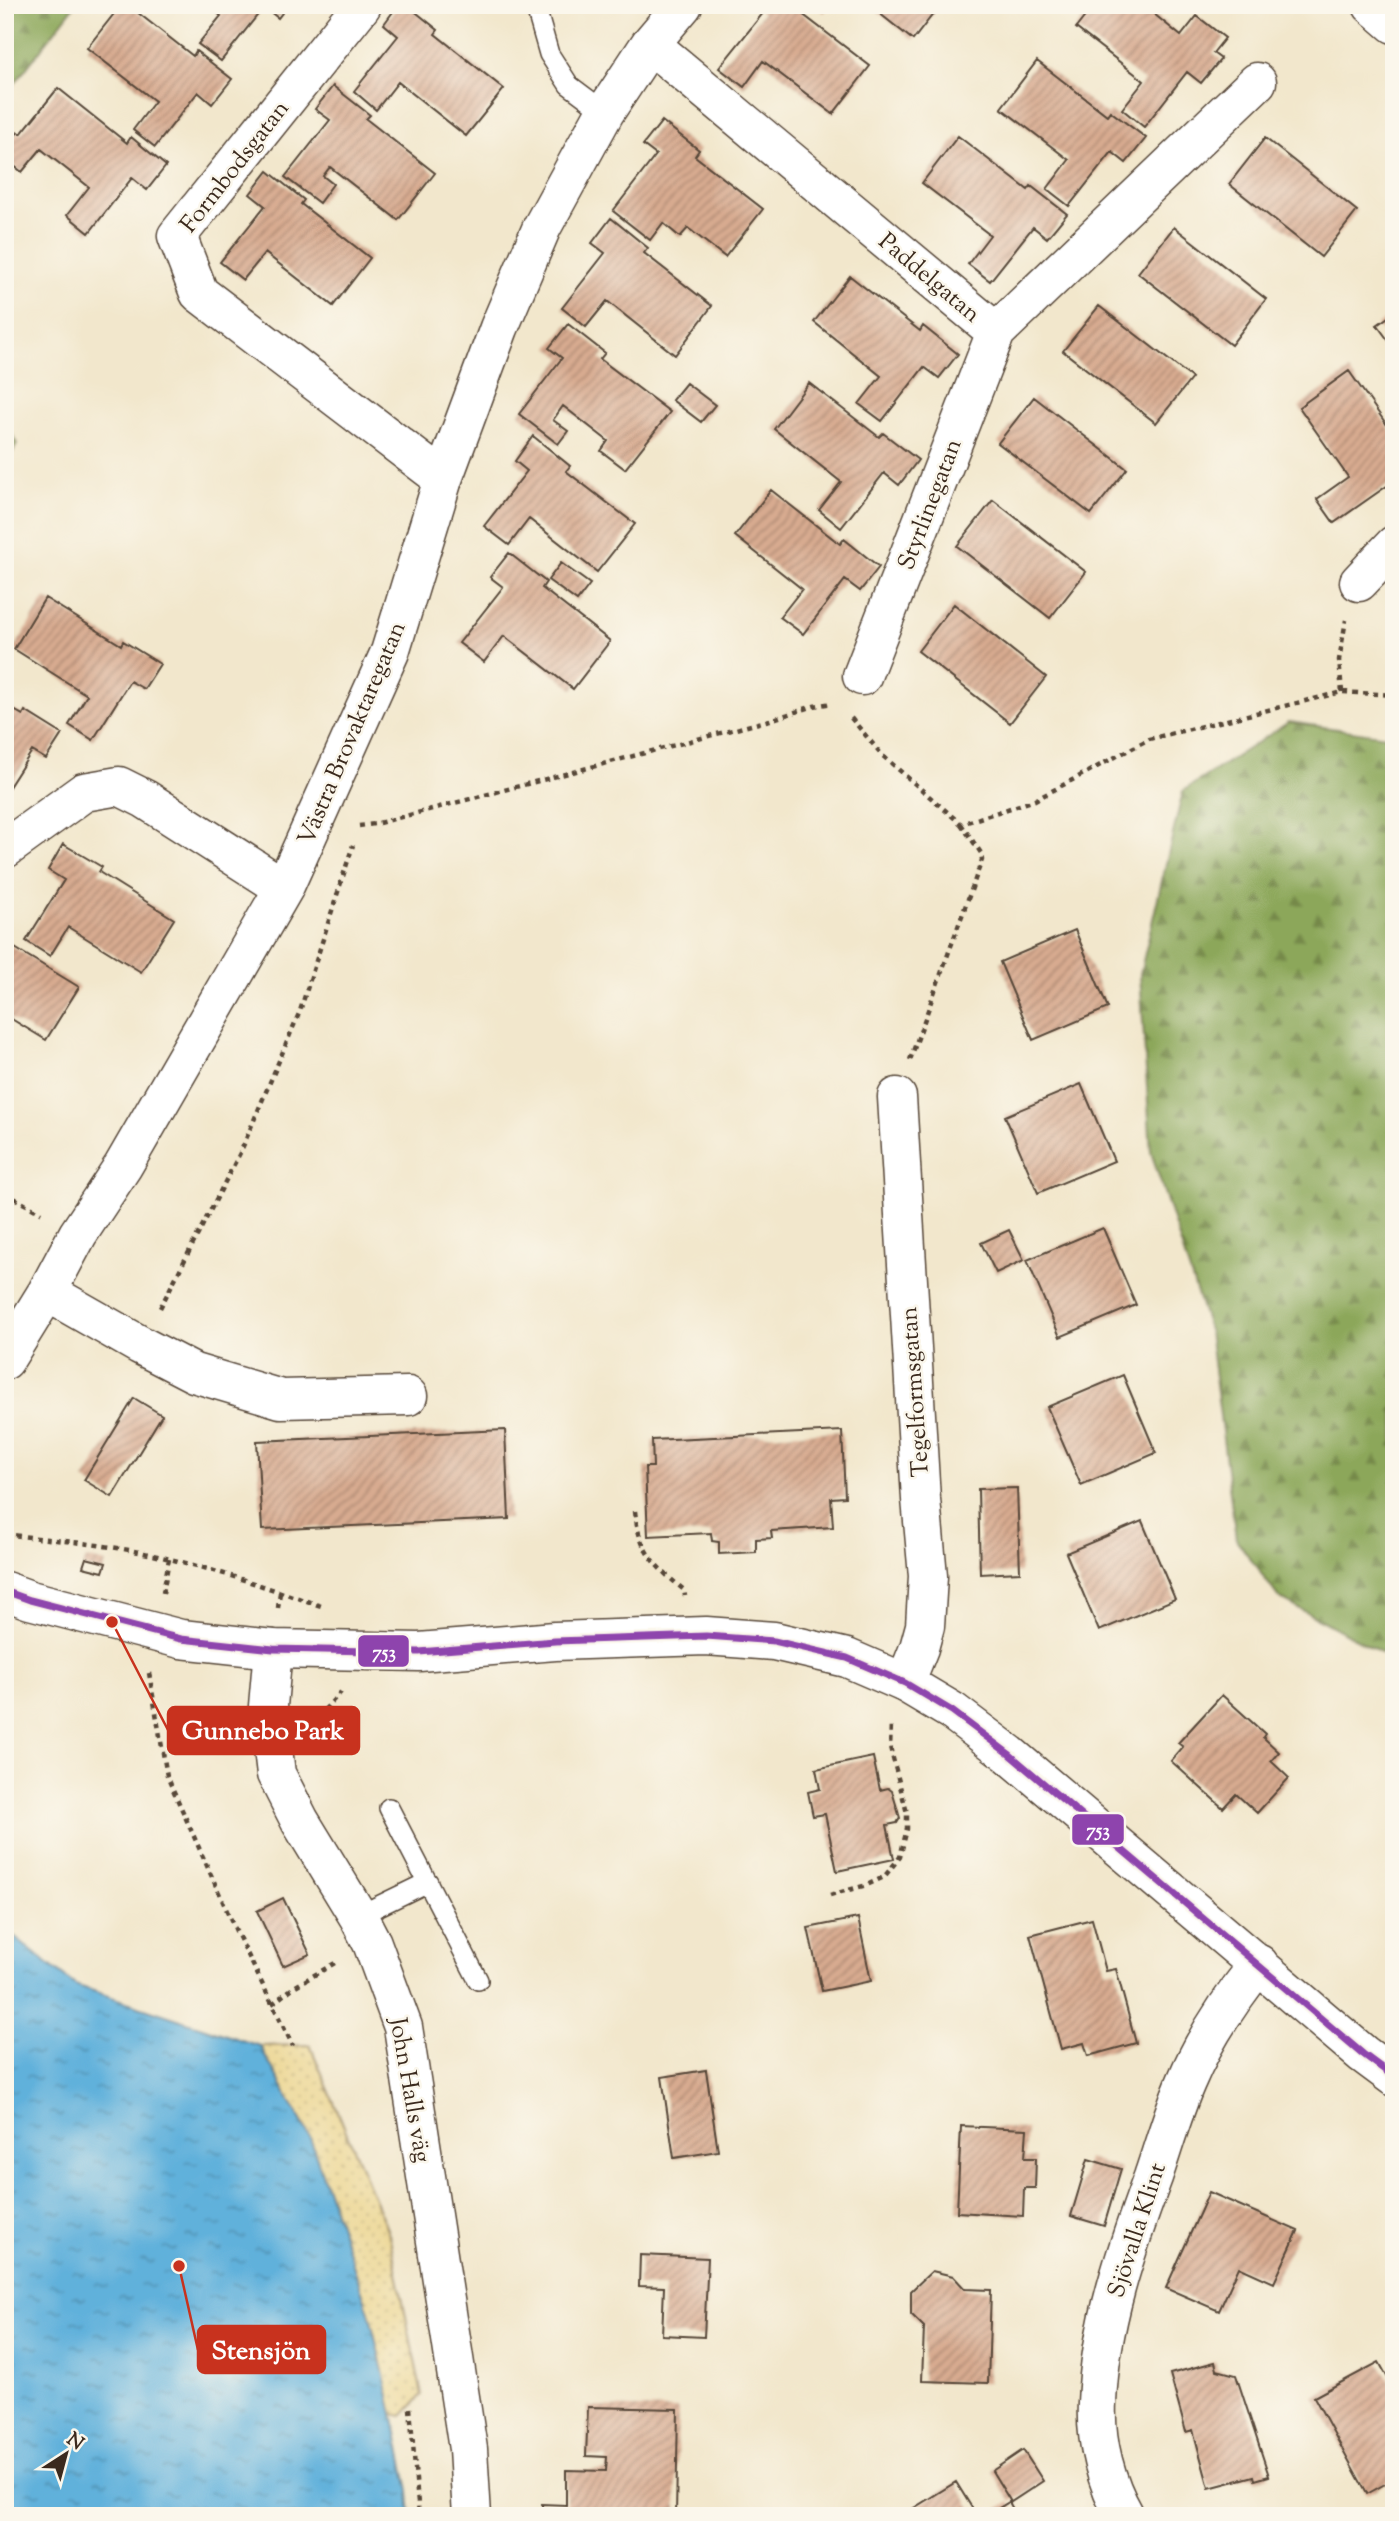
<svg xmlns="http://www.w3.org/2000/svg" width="1399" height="2521" font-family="'Sorts Mill Goudy',serif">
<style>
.forest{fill:url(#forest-firs);stroke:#64683c;stroke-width:2}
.sand{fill:url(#sand-dots);stroke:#94825e;stroke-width:2}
.water{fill:url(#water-ripples);stroke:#4e6e7c;stroke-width:2}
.building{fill:url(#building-hatch)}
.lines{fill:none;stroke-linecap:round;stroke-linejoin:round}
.service-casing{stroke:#564638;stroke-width:22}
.minor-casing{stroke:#564638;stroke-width:41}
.tertiary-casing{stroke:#564638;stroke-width:41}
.path{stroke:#564638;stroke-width:4.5;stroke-dasharray:5 5;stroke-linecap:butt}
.service{stroke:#fff;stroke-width:19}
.minor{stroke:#fff;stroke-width:38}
.tertiary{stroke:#fff;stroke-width:38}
.bus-1-casing{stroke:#fbf7ec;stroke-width:12}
.bus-1{stroke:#8e44ad;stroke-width:7}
.labels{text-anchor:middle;stroke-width:5;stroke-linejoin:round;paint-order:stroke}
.street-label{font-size:24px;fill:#3b2a1e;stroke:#fbf7ec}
.leader{fill:none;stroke:#c8321e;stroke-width:2.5}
.callout-dot{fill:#c8321e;stroke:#fbf7ec;stroke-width:2.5}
.callout{fill:#c8321e;stroke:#c8321e;stroke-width:2.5}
.callout-label{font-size:26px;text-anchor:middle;font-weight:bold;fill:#fff}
.line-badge{stroke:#fbf7ec;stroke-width:2.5}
.badge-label{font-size:19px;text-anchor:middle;font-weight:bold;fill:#fff}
</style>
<defs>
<pattern id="forest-firs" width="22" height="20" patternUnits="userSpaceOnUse" patternTransform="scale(1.75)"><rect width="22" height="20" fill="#8ca75a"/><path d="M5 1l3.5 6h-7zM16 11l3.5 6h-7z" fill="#74884a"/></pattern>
<pattern id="sand-dots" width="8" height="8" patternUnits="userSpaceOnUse" patternTransform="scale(1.75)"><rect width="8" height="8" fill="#eeda9e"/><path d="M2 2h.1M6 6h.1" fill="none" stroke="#cdbb88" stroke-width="1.8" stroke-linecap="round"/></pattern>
<pattern id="water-ripples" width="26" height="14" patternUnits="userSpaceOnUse" patternTransform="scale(1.75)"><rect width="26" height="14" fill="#60b1db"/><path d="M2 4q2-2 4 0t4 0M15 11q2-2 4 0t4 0" fill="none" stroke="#5090b1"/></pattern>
<pattern id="building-hatch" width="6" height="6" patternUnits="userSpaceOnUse" patternTransform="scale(1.75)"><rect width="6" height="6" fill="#d8ab90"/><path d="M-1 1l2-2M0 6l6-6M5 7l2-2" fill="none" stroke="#b08b75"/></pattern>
</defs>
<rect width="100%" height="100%" fill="#fbf7ec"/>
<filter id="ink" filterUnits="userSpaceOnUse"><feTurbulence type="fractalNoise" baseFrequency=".0143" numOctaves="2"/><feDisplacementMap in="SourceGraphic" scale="14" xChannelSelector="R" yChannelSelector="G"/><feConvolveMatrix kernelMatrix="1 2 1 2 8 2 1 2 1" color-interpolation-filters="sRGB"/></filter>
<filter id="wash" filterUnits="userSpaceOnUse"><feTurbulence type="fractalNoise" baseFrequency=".00686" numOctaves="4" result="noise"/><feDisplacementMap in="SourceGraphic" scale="28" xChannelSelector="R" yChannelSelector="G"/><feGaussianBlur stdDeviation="1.57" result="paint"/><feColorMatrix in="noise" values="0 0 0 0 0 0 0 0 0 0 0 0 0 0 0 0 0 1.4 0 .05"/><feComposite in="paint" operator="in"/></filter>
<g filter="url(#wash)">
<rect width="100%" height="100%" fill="#f2e7cc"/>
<path class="forest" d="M 5,5 L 75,5 L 5,96 Z
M 5,422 L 17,444 L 5,465 Z
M 1289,722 L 1394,737 L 1394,1659 L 1279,1598 L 1236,1539 L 1209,1331 L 1151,1152 L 1140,974 L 1183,791 Z"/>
<path class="sand" d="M 310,2045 L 389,2234 L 422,2395 L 403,2416 L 393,2414 L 369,2312 L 309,2135 L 260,2046 Z"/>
<path class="water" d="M 5,1930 L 75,1985 L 260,2046 L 309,2135 L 369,2312 L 393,2414 L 409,2491 L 411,2516 L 5,2516 Z"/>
<g id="blocks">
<path class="building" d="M 121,5 L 128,5 L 193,56 L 196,51 L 232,79 L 212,104 L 198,92 L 155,147 L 133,130 L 155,101 L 87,48 Z
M 208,5 L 288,5 L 278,18 L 264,7 L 221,61 L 198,44 L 221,16 Z
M 398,5 L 407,5 L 438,30 L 435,34 L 504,89 L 466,136 L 398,82 L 376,110 L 354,91 L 398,36 L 384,24 Z
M 754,5 L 803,5 L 806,7 L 801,13 L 870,66 L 833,114 L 763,61 L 744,87 L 719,68 L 763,13 Z
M 815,5 L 830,5 L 824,13 Z
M 869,5 L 940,5 L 913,40 Z
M 1094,5 L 1143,5 L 1181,36 L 1197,16 L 1225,38 L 1213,53 L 1221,59 L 1201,83 L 1187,72 L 1144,127 L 1122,109 L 1144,81 L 1076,28 Z
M 1037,61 L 1107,115 L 1110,111 L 1146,138 L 1126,163 L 1112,152 L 1069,206 L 1047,189 L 1069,160 L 1001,108 Z
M 333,86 L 370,115 L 366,119 L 435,173 L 398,220 L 330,167 L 323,176 L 333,184 L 319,203 L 285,177 L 330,120 L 315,109 Z
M 58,88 L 127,143 L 131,137 L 166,166 L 147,190 L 132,178 L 89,233 L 67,215 L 89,187 L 41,149 L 22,172 L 5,159 L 5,148 L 18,132 L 21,134 Z
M 662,121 L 699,150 L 695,156 L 763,209 L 725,257 L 688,228 L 680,237 L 663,223 L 650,240 L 613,211 L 656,155 L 643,145 Z
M 958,136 L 1028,190 L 1031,186 L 1067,214 L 1047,238 L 1033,227 L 990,281 L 968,264 L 990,235 L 922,183 Z
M 1265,138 L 1357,211 L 1321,257 L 1229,184 Z
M 268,171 L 304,200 L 301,204 L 370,258 L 333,306 L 265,253 L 243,280 L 220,262 L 265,206 L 250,194 Z
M 611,218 L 648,248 L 644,253 L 712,306 L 675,355 L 607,301 L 586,327 L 562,308 L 605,253 L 592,243 Z
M 1174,227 L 1266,299 L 1231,345 L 1138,273 Z
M 850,276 L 920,331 L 923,326 L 958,354 L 939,378 L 924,367 L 882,421 L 859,404 L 881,376 L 814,322 Z
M 1099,306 L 1192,378 L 1156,423 L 1063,351 Z
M 1394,313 L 1394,348 L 1377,325 Z
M 568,324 L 605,353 L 600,359 L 670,412 L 625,469 L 601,451 L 608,441 L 563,406 L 553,420 L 568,431 L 558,444 L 519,414 L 562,358 L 549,348 Z
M 1349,371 L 1394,435 L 1394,481 L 1334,523 L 1317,499 L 1348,477 L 1299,407 Z
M 686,383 L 715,405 L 701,422 L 672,400 Z
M 809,383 L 879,437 L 883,433 L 918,460 L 899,485 L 884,473 L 841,528 L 819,510 L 841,482 L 774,429 Z
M 1034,397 L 1127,469 L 1091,514 L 998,443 Z
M 533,436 L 570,466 L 566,471 L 635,524 L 597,572 L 529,519 L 509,545 L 484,526 L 527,471 L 515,461 Z
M 771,490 L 840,544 L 844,539 L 879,567 L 860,591 L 845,580 L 803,634 L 780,617 L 802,589 L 735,536 Z
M 993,500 L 1086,572 L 1050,618 L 957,546 Z
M 509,553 L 546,582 L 542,588 L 610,641 L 573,689 L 504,636 L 484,662 L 459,643 L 503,587 L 490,577 Z
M 561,563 L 590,584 L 577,601 L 548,580 Z
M 45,598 L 121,645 L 123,641 L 160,664 L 144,689 L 130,681 L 93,740 L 69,725 L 87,695 L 14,649 Z
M 954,604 L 1046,677 L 1010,723 L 918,651 Z
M 5,705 L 23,715 L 25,711 L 62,734 L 46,759 L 32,751 L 5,793 Z
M 63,844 L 102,867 L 99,872 L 174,919 L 141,972 L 68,927 L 50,956 L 26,941 L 64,880 L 48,870 Z
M 1075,930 L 1108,1008 L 1033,1040 L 1000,962 Z
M 5,942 L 79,987 L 46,1040 L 5,1015 Z
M 1081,1084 L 1114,1161 L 1038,1193 L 1005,1116 Z
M 1103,1228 L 1136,1305 L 1060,1337 L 1027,1260 Z
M 1009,1230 L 1024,1260 L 996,1273 L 981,1243 Z
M 1123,1375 L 1156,1453 L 1081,1485 L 1047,1407 Z
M 134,1398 L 162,1415 L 112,1497 L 84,1480 Z
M 505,1430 L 509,1519 L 262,1530 L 257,1441 Z
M 842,1431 L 845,1497 L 831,1498 L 833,1527 L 771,1531 L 772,1538 L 756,1539 L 756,1552 L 719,1554 L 719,1542 L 712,1541 L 711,1533 L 648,1536 L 645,1467 L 653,1467 L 652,1440 Z
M 1017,1488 L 1020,1572 L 980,1574 L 978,1489 Z
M 1142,1521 L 1175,1599 L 1099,1631 L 1066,1553 Z
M 86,1558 L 106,1563 L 103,1572 L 83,1567 Z
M 1222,1695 L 1265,1734 L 1263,1737 L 1279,1752 L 1271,1761 L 1289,1778 L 1257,1813 L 1236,1794 L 1223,1808 L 1171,1761 L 1183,1747 L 1178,1743 Z
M 873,1757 L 880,1790 L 888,1788 L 892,1791 L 900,1818 L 897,1823 L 887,1825 L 894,1859 L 837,1871 L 825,1814 L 813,1816 L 808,1792 L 820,1789 L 816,1769 Z
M 283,1898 L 310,1954 L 283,1966 L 257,1911 Z
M 858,1918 L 871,1981 L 822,1991 L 808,1928 Z
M 1092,1919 L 1106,1971 L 1116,1969 L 1136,2043 L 1088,2056 L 1084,2043 L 1061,2049 L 1030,1935 Z
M 706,2070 L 718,2151 L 674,2158 L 662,2077 Z
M 961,2126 L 1027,2129 L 1025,2158 L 1036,2158 L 1035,2188 L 1024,2188 L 1023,2216 L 957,2212 Z
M 1088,2159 L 1121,2169 L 1104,2226 L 1071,2216 Z
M 1209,2192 L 1298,2231 L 1274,2283 L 1239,2267 L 1219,2311 L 1166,2288 Z
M 640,2255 L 708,2258 L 704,2337 L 662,2335 L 664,2287 L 639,2286 Z
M 932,2271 L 953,2276 L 965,2289 L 991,2290 L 988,2383 L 922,2381 L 924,2327 L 911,2314 L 911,2291 Z
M 1215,2362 L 1217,2370 L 1236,2375 L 1269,2476 L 1255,2480 L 1254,2476 L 1209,2488 L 1193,2430 L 1186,2432 L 1170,2374 Z
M 1379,2362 L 1394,2389 L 1394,2479 L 1367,2494 L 1314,2397 Z
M 588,2407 L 678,2409 L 676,2516 L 542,2516 L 542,2504 L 566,2505 L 566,2470 L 606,2471 L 607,2457 L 586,2456 Z
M 1023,2450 L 1043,2481 L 1011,2502 L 992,2471 Z
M 956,2482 L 977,2516 L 901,2516 Z
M 1009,2502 L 1017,2516 L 986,2516 Z"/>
</g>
</g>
<g filter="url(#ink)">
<use href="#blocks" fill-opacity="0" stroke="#564638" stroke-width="2"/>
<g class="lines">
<g class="service-casing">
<path id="service" d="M 535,5 L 549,54 L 569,85 L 605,112
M 389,1808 L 478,1980
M 358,1916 L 428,1882"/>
</g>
<g class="minor-casing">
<path id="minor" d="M 362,5 L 177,236 L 199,293 L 443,479
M 1372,5 L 1394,24
M 650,44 L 996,332 L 1257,82
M 1359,582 L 1394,545
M 862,676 L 996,332
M 5,849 L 84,792 L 119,786 L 145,799 L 284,888
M 897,1097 L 921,1499 L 928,1576 L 925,1626 L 919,1648 L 905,1683
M 47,1292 L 140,1345 L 194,1373 L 281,1399 L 408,1396
M 5,1360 L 47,1292 L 78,1234 L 123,1166 L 284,888 L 390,652 L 443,479 L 499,328 L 542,227 L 605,112 L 650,44 L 683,5
M 273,1649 L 268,1706 L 276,1774 L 300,1821 L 358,1916 L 372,1943 L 403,2027 L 468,2449 L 472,2516
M 1125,2516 C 1106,2483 1095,2441 1097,2403 C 1100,2325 1126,2250 1153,2177 C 1164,2145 1173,2112 1186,2082 C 1204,2039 1230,2000 1259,1964"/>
</g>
<g class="tertiary-casing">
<path id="tertiary" d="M 5,1591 L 30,1600 L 181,1639 L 273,1649 L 419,1652 L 555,1641 L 706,1636 L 774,1641 L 847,1658 L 905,1683 L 952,1711 L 1009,1754 L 1363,2054 L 1394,2077"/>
</g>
<path class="path" d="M 1342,692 L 1339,660 L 1346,620
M 851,718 L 883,756 L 961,824 L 1035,800 L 1149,739 L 1342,692 L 1394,695
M 359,826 L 375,824 L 770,720 L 814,706 L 832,703
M 910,1060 L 982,860 L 981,853 L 961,824
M 5,1193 L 41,1213
M 160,1308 L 241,1151 L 300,1011 L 353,845
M 635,1511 C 639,1552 654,1565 684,1590 L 685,1596
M 5,1534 C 50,1540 95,1543 139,1552 C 202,1565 261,1585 321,1606
M 163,1593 L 169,1559
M 278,1608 L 280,1592
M 149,1673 L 167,1776 L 236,1931 L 293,2046
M 313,1726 L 326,1708 L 341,1692
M 830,1895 L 867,1885 L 884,1877 L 900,1857 L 907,1829 L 907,1813 L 890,1747 L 891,1725
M 272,2004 L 294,1987 L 335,1963
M 410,2408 L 419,2516"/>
<use href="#service" class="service"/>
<use href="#minor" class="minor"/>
<use href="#tertiary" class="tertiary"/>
<g class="bus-1-casing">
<path id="bus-1" d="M 5,1591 L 30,1600 L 181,1639 L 273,1649 L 419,1652 L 555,1641 L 706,1636 L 774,1641 L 847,1658 L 905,1683 L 952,1711 L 1009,1754 L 1363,2054 L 1394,2077"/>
</g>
<use href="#bus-1" class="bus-1"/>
</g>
</g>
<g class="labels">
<g class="street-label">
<text transform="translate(234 166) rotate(-52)" y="8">Formbodsgatan</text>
<text transform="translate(930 277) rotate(40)" y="8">Paddelgatan</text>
<text transform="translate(929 504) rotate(-69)" y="8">Styrlinegatan</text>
<text transform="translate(351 733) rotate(-67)" y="8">Västra Brovaktaregatan</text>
<text transform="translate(914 1392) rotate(-94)" y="8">Tegelformsgatan</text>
<text transform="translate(411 2090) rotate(80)" y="8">John Halls väg</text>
<text transform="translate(1136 2230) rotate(-72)" y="8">Sjövalla Klint</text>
</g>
</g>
<path class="leader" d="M112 1622L168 1730M179 2266L198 2350"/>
<g class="callout-dot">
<circle cx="112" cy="1622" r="7"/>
<circle cx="179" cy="2266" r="7"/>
</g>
<g class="callout">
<rect x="168" y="1707" width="191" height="47" rx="7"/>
<rect x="198" y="2326" width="127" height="47" rx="7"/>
</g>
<g class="callout-label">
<text x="263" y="1739">Gunnebo Park</text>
<text x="261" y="2359">Stensjön</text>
</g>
<g class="line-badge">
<rect x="357" y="1634" width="53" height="34" rx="7" fill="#8e44ad"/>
<rect x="1071" y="1813" width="54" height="33" rx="7" fill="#8e44ad"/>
</g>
<g class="badge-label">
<text x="384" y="1658">753</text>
<text x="1098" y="1836">753</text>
</g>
<rect width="1399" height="2521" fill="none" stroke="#fbf7ec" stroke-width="28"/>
<g transform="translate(66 2454) rotate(36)" stroke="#fbf7ec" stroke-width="5" paint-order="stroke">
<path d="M0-5L12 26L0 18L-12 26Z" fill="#3b2a1e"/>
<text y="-10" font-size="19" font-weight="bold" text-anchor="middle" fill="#3b2a1e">N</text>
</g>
</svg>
